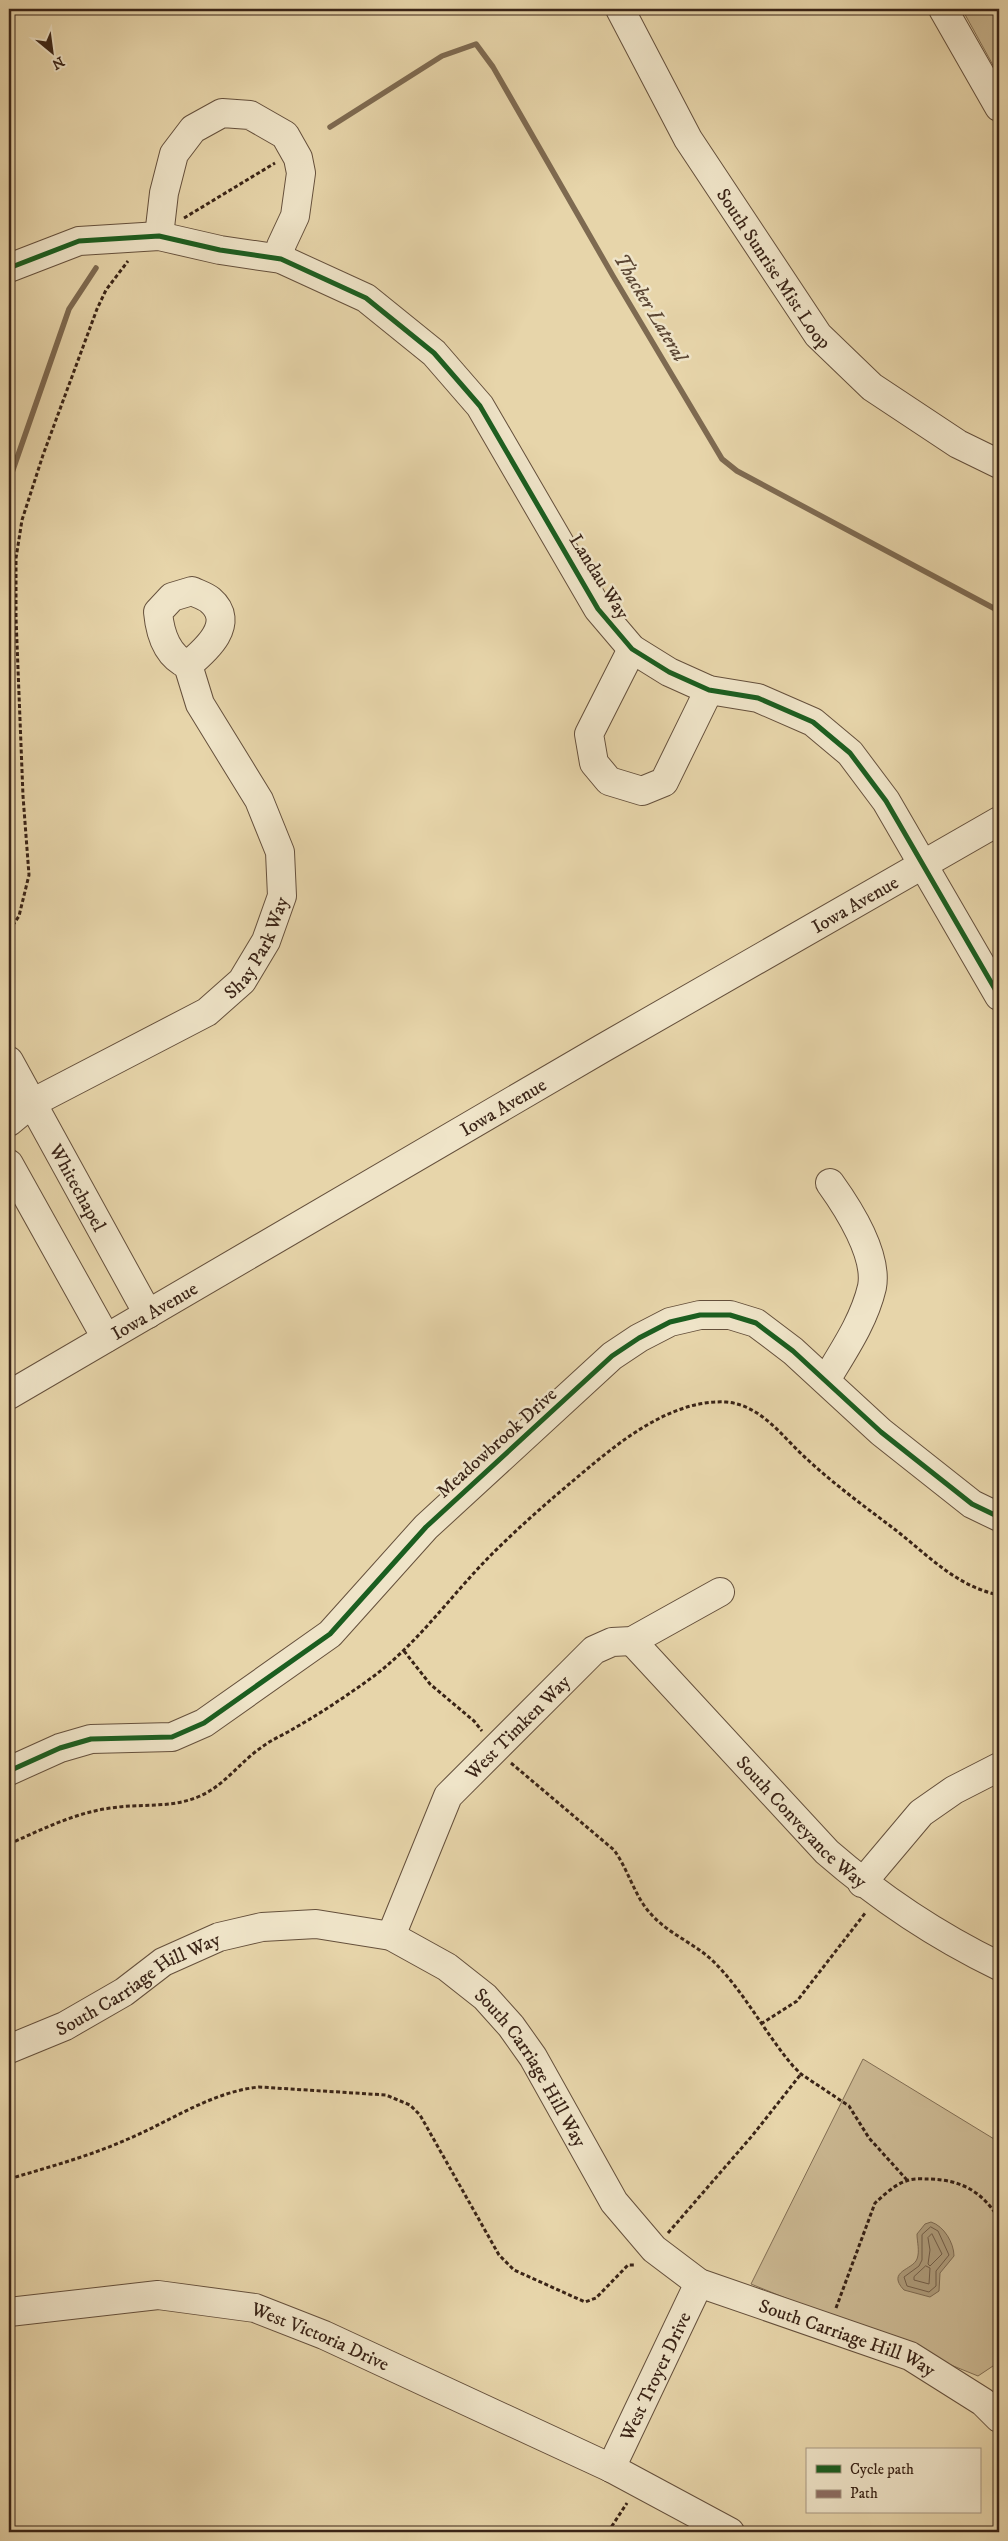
<svg xmlns="http://www.w3.org/2000/svg" width="1008" height="2541" font-family="'IM FELL DW Pica',serif">
<style>
.green{fill:#cab791;stroke:#826e54}
.water{fill:#ac9978;stroke:#7e6a51}
.lines{fill:none;stroke-linecap:round;stroke-linejoin:round}
.shore{stroke:#735e48;stroke-width:1}
.stream{stroke:#7e6a51;stroke-width:5.5}
.minor-casing{stroke:#65503c;stroke-width:30}
.path{stroke:#3a2417;stroke-width:3;stroke-dasharray:4 2.5;stroke-linecap:butt}
.minor{stroke:#efe4c8;stroke-width:28}
.quiet{stroke:#8d6e63;stroke-width:4;stroke-dasharray:8 4;stroke-linecap:butt}
.cycleway-casing{stroke:#efe4c8;stroke-width:8}
.cycleway{stroke:#1b5e20;stroke-width:5}
.labels{text-anchor:middle;stroke-width:5;stroke-linejoin:round;paint-order:stroke}
.street-label{font-size:19px;fill:#3a2417;stroke:#efe4c8}
.water-label{font-size:20px;font-style:italic;fill:#5c4734;stroke:#efe4c8}
</style>
<rect width="100%" height="100%" fill="#e7d5aa"/>
<filter id="stains"><feTurbulence type="fractalNoise" baseFrequency=".004" numOctaves="4"/><feColorMatrix values="0 0 0 0 .2 0 0 0 0 .09 0 0 0 0 .02 0 0 0 .5 -.17"/></filter>
<radialGradient id="worn" r=".72"><stop offset=".6" stop-color="#630" stop-opacity="0"/><stop offset="1" stop-color="#630" stop-opacity=".3"/></radialGradient>
<path class="green" d="M 962,9 L 999,9 L 999,76 Z
M 863,2059 L 999,2142 L 999,2362 L 978,2376 L 751,2284 Z"/>
<path class="water" d="M 931,2222 C 944,2226 954,2243 954,2256 L 940,2273 L 939,2291 L 930,2297 L 904,2290 C 886,2271 913,2270 917,2259 C 920,2251 917,2242 917,2234 L 925,2224 Z"/>
<g class="lines">
<path class="shore" d="M 931,2227 L 938,2231 L 949,2255 L 936,2271 L 936,2286 L 929,2292 L 907,2286 L 904,2277 L 919,2266 L 922,2260 L 922,2235 Z
M 932,2234 L 942,2254 L 930,2266 L 928,2264 L 930,2250 L 928,2238 Z
M 926,2266 L 930,2268 L 929,2284 L 914,2280 L 914,2277 Z"/>
<path class="stream" d="M 330,127 L 442,56 L 476,44 L 493,67 L 613,276 L 722,459 L 737,471 L 999,611
M 9,481 L 69,309 L 96,268"/>
<g class="minor-casing">
<g id="minor">
<path id="s1" d="M 620,9 L 688,139 L 818,335 L 872,387 L 958,444 L 999,464"/>
<path d="M 943,9 L 999,107"/>
<path d="M 159,236 L 164,193 L 174,154 L 193,129 L 222,113 L 250,115 L 285,135 L 298,158 L 301,173 L 295,216 L 281,246 L 281,259"/>
<path d="M 9,268 L 79,241 L 159,236 L 220,250 L 281,259 L 366,298 L 434,353 L 480,406 L 598,609 L 632,649 L 669,672 L 709,690 L 758,698 L 813,722 L 850,753 L 886,801 L 999,996"/>
<path d="M 192,591 C 198,594 205,596 210,600 C 237,623 206,650 188,665 C 167,656 160,634 158,612 L 172,597 Z"/>
<path d="M 632,649 L 589,734 L 594,763 L 609,781 L 642,791 L 664,782 L 709,690"/>
<path id="s2" d="M 9,1061 L 148,1314"/>
<path id="s3" d="M 9,1122 L 32,1103 L 207,1012 L 242,981 L 266,941 L 282,896 L 280,852 L 259,800 L 200,704 L 188,665"/>
<path d="M 9,1164 L 106,1338"/>
<path d="M 826,1380 C 844,1350 864,1321 872,1287 C 878,1255 848,1208 830,1183"/>
<path id="s4" d="M 9,1395 L 603,1048 L 999,821"/>
<path id="s5" d="M 632,1641 L 827,1852 C 881,1899 935,1935 999,1966"/>
<path d="M 9,1771 L 60,1748 L 91,1739 L 172,1737 L 204,1723 L 330,1634 L 426,1527 L 612,1356 L 639,1338 L 670,1322 L 700,1315 L 730,1315 L 756,1323 L 793,1351 L 881,1432 L 972,1504 L 999,1517"/>
<path d="M 862,1883 L 921,1813 L 954,1790 L 999,1767"/>
<path id="s6" d="M 391,1936 L 448,1796 L 594,1650 L 612,1642 L 632,1641 L 720,1592"/>
<path id="s7" d="M 9,2049 L 65,2026 L 124,1992 L 163,1962 L 219,1937 L 262,1927 L 316,1924 L 391,1936 L 447,1967 L 485,1997 L 511,2026 L 533,2057 L 614,2202 L 654,2249 L 699,2283 L 910,2356 L 983,2402 L 999,2418"/>
<path id="s8" d="M 9,2312 L 158,2295 L 255,2308 L 324,2335 L 611,2468 L 730,2532"/>
<path id="s9" d="M 611,2468 L 699,2283"/>
</g>
</g>
<path class="path" d="M 184,218 L 275,163
M 9,931 L 19,916 L 29,875 L 23,796 L 16,618 L 16,558 L 22,520 L 43,455 L 97,309 L 106,290 L 128,261
M 404,1651 L 430,1684 L 474,1721 L 482,1731
M 511,1763 L 614,1850 C 628,1869 634,1895 650,1913 C 669,1935 697,1944 716,1964 C 746,1995 765,2033 793,2066 L 801,2074 L 849,2106 L 869,2138 L 907,2180
M 9,1844 C 43,1829 74,1813 111,1808 C 141,1803 171,1809 200,1796 C 224,1786 241,1761 262,1747 C 271,1740 283,1735 293,1729 C 321,1713 348,1695 374,1676 C 420,1641 452,1594 492,1554 C 516,1530 542,1507 568,1485 C 611,1449 666,1399 726,1402 C 762,1405 783,1438 808,1460 C 835,1485 864,1506 893,1528 C 927,1554 955,1586 999,1595
M 761,2024 L 797,2001 L 866,1912
M 9,2179 C 49,2167 90,2156 128,2139 C 171,2121 211,2092 259,2087 L 386,2095 L 410,2105 L 420,2115 L 499,2255 L 514,2270 L 585,2302 L 596,2298 L 628,2265 L 636,2265
M 668,2233 L 752,2136 L 801,2074
M 836,2308 L 875,2203 C 884,2195 894,2185 906,2181 C 913,2178 922,2179 929,2179 C 961,2180 982,2191 999,2219
M 608,2532 L 627,2503"/>
<use href="#minor" class="minor"/>
<path class="quiet" d="M 9,15 L 20,9"/>
<g class="cycleway-casing">
<path id="cycleway" d="M 9,268 L 79,241 L 159,236 L 220,250 L 281,259 L 366,298 L 434,353 L 480,406 L 598,609 L 632,649 L 669,672 L 709,690 L 758,698 L 813,722 L 850,753 L 886,801 L 999,996
M 9,1771 L 60,1748 L 91,1739 L 172,1737 L 204,1723 L 330,1634 L 426,1527 L 612,1356 L 639,1338 L 670,1322 L 700,1315 L 730,1315 L 756,1323 L 793,1351 L 881,1432 L 972,1504 L 999,1517"/>
</g>
<use href="#cycleway" class="cycleway"/>
</g>
<g class="labels">
<g class="street-label">
<text dy="7" stroke="none"><textPath href="#s1" startOffset="302">South Sunrise Mist Loop</textPath></text>
<text transform="translate(600 576) rotate(58)" y="7">Landau Way</text>
<text dy="7" stroke="none"><textPath href="#s4" startOffset="978">Iowa Avenue</textPath></text>
<text dy="7" stroke="none"><textPath href="#s3" startOffset="310">Shay Park Way</textPath></text>
<text dy="7" stroke="none"><textPath href="#s4" startOffset="572">Iowa Avenue</textPath></text>
<text dy="7" stroke="none"><textPath href="#s2" startOffset="144">Whitechapel</textPath></text>
<text dy="7" stroke="none"><textPath href="#s4" startOffset="168">Iowa Avenue</textPath></text>
<text transform="translate(496 1442) rotate(-42)" y="7">Meadowbrook Drive</text>
<text dy="7" stroke="none"><textPath href="#s6" startOffset="249">West Timken Way</textPath></text>
<text dy="7" stroke="none"><textPath href="#s5" startOffset="248">South Conveyance Way</textPath></text>
<text dy="7" stroke="none"><textPath href="#s7" startOffset="145">South Carriage Hill Way</textPath></text>
<text dy="7" stroke="none"><textPath href="#s7" startOffset="610">South Carriage Hill Way</textPath></text>
<text dy="7" stroke="none"><textPath href="#s8" startOffset="319">West Victoria Drive</textPath></text>
<text dy="7" stroke="none"><textPath href="#s7" startOffset="1045">South Carriage Hill Way</textPath></text>
<text dy="7" stroke="none"><textPath href="#s9" startOffset="102">West Troyer Drive</textPath></text>
</g>
<g class="water-label">
<text transform="translate(651 307) rotate(59)" y="7">Thacker Lateral</text>
</g>
</g>
<rect width="1008" height="2541" fill="none" stroke="#e7d5aa" stroke-width="30"/>
<rect x="10" y="10" width="988" height="2521" fill="none" stroke="#3a2417" stroke-width="2.5"/>
<rect x="15" y="15" width="978" height="2511" fill="none" stroke="#3a2417"/>
<rect x="806" y="2448" width="175" height="65" fill="#efe4c8" stroke="#a79781"/>
<rect x="816" y="2465" width="25" height="8" fill="#1b5e20" stroke="#a79781"/>
<text x="850" y="2474" font-size="15" fill="#3a2417">Cycle path</text>
<rect x="816" y="2490" width="25" height="8" fill="#8d6e63" stroke="#a79781"/>
<text x="850" y="2498" font-size="15" fill="#3a2417">Path</text>
<g transform="translate(52 52) rotate(151)" stroke="#efe4c8" stroke-width="4" paint-order="stroke">
<path d="M0-4L9 19L0 12L-9 19Z" fill="#3a2417"/>
<text y="-8" font-size="14" font-weight="bold" text-anchor="middle" fill="#3a2417">N</text>
</g>
<rect width="100%" height="100%" filter="url(#stains)"/>
<rect width="100%" height="100%" fill="url(#worn)"/>
</svg>
